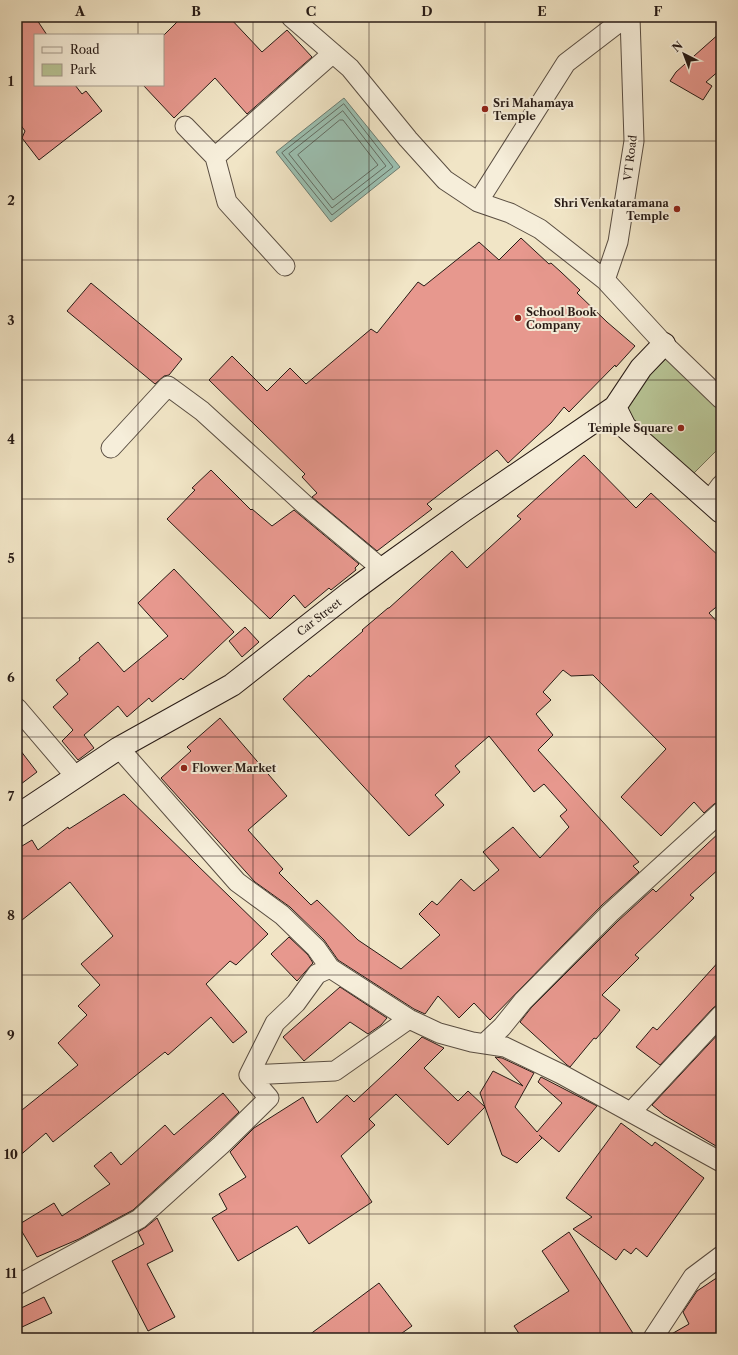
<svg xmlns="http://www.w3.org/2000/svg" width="738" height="1355" font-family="'Libre Caslon Text',serif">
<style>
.green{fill:#b8c596;stroke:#707056}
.water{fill:#9bbfb0;stroke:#6d7d72}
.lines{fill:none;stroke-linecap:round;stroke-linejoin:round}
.shore{stroke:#626d63;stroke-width:1}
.building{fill:#e7988e;stroke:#281b16}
.street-casing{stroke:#5a4e42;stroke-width:21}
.secondary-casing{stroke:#281b16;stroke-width:24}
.street{stroke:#f6eeda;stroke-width:19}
.secondary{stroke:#f6eeda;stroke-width:22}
.grid{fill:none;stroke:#281b16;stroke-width:1;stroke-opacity:0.55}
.poi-dot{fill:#8f2418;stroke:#f6eeda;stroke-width:1.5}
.labels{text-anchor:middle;stroke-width:4;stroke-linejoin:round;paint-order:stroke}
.poi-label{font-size:11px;font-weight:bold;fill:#281b16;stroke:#f6eeda;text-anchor:start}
.street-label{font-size:11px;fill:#281b16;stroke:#f6eeda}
.neatline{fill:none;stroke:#281b16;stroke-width:1.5}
.grid-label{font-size:13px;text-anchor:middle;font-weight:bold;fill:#281b16}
</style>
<rect width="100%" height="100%" fill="#f1e5c6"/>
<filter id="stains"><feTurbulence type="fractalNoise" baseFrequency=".005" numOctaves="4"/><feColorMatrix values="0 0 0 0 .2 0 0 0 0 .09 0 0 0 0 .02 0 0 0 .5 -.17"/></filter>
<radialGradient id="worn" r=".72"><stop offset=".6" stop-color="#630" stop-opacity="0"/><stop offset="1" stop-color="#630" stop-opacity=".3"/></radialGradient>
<path class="green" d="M 667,358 L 721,411 L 721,446 L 690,477 L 618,406 Z"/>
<path class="water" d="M 344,98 L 400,167 L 331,222 L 276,152 Z"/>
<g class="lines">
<path class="shore" d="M 344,104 L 393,167 L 332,215 L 282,153 Z
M 343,111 L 386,166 L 332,208 L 289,154 Z
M 340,120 L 343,120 L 378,165 L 333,200 L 298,155 Z"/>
</g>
<path class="building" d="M 25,17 L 35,17 L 47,35 L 35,35 L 35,85 L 75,85 L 82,94 L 86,91 L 102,111 L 39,160 L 22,138 L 25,131 L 17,120 L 17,23 Z
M 182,17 L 229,17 L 262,52 L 287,30 L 312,57 L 247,114 L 215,78 L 174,118 L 143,85 L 163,85 L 163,36 Z
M 721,32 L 721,69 L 706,82 L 712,86 L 703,100 L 670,81 L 676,72 Z
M 521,238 L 549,264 L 551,263 L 561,272 L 580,290 L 577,293 L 607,322 L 635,346 L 616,367 L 615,365 L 569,412 L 564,407 L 551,423 L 508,463 L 497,450 L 427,504 L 432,509 L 377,551 L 312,497 L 317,493 L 302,477 L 305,474 L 209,380 L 232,356 L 267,391 L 290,368 L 306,384 L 371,329 L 377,333 L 418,282 L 424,286 L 479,242 L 499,260 Z
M 91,283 L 182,359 L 169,375 L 164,376 L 155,384 L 67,311 Z
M 584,455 L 636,508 L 651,493 L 721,558 L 721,603 L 709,613 L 721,626 L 721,801 L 714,804 L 704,813 L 694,802 L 661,836 L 621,797 L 666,749 L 593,675 L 571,676 L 563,670 L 543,692 L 551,700 L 536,714 L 553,735 L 538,750 L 639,862 L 633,866 L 639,872 L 602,905 L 490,1020 L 474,1003 L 459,1018 L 438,996 L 425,1014 L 414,1009 L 338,960 L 324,940 L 290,907 L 255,882 L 161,778 L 191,751 L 187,747 L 220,718 L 287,796 L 248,830 L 283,869 L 279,873 L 311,905 L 317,900 L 358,940 L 401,969 L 440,935 L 419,914 L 432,901 L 437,905 L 461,879 L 474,891 L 499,870 L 483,852 L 513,827 L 540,858 L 569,827 L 560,816 L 567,810 L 544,784 L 534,792 L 489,736 L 455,766 L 460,772 L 435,795 L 444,805 L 409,836 L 283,699 L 309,675 L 310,677 L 363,631 L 362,630 L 388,608 L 389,608 L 452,551 L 467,568 L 521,519 L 517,516 Z
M 211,470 L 251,510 L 252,509 L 272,526 L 294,510 L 359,564 L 355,568 L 356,570 L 331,590 L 329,588 L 305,608 L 294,595 L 270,619 L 167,519 L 195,490 L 192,488 Z
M 174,569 L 234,632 L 183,680 L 181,678 L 152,702 L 149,698 L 127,717 L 118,706 L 84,735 L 94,748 L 78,760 L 62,741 L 73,730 L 53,707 L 68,694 L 56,680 L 80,660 L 79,658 L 98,642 L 124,672 L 168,636 L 138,603 Z
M 245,627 L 259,642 L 242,657 L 229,641 Z
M 17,746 L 37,772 L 17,787 Z
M 124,794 L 268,934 L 236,965 L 230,961 L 206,984 L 247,1032 L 233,1043 L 211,1017 L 168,1055 L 165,1052 L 53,1142 L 46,1133 L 17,1158 L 17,1114 L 78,1065 L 58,1043 L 87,1015 L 78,1006 L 100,985 L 81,964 L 113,936 L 70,882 L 17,924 L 17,849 L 32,840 L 38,850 L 68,827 L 69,829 Z
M 721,831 L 721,867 L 690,895 L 694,898 L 635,955 L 639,958 L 602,995 L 620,1010 L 596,1039 L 594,1038 L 570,1067 L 567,1065 L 520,1022 L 531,1008 L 618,921 L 653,889 L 656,892 Z
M 289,937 L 308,955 L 313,963 L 297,981 L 271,954 Z
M 721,959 L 721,1004 L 717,1005 L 713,1008 L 660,1065 L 636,1047 L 653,1027 L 657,1030 Z
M 340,987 L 387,1018 L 381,1025 L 368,1034 L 350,1022 L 304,1061 L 283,1037 Z
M 721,1031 L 721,1149 L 664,1115 L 652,1105 Z
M 422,1037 L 444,1048 L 424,1068 L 458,1101 L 468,1091 L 485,1107 L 448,1145 L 396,1094 L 369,1119 L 375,1125 L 341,1156 L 372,1202 L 309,1244 L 297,1226 L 238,1261 L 212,1218 L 227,1209 L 219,1194 L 246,1177 L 230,1152 L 254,1128 L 303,1097 L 317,1123 L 347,1095 L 354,1102 L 395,1064 Z
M 495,1057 L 502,1058 L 534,1073 L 515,1107 L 537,1132 L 562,1103 L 538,1082 L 541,1077 L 597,1106 L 559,1152 L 539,1135 L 542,1138 L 517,1163 L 502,1155 L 480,1093 L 493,1071 L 523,1086 Z
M 223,1093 L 239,1112 L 213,1137 L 133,1210 L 79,1239 L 37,1257 L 18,1225 L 54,1203 L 62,1216 L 110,1184 L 94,1166 L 111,1152 L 121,1165 L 165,1125 L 174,1135 Z
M 621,1123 L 652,1146 L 655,1142 L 704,1178 L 647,1257 L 636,1248 L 631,1254 L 624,1249 L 616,1260 L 573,1229 L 592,1217 L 566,1198 Z
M 157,1218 L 173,1251 L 147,1264 L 175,1317 L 148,1331 L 112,1261 L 144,1244 L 138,1232 L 146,1227 Z
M 569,1232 L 636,1338 L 522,1338 L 514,1326 L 569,1291 L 542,1251 Z
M 721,1275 L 721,1338 L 666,1338 L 668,1336 L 689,1324 L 683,1312 L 697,1291 Z
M 379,1283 L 412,1326 L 395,1338 L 305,1338 Z
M 44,1297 L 52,1313 L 22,1327 L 17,1316 L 17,1310 Z"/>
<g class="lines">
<g class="street-casing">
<path id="street" d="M 291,17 L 350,68 L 408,139 L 445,180 L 478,202 L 510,213 L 540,229 L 605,280
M 630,17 L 634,141 L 618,242 L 605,280 L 664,344 L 721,399
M 185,126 L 215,157 L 227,202 L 285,266
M 215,157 L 333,53
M 478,202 L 566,63 L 626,17
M 111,448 L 168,386 L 202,411 L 304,504 L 382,569
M 709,501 L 721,485
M 17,708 L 76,777
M 119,748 L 237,882 L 282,915 L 316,948 L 330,968 L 409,1019 L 439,1033 L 472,1042 L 505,1047 L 561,1074 L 721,1162
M 484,1044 L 502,1027 L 523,1001 L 610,913 L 721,812
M 249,1075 L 335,1071 L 409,1019
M 631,1112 L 721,1015
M 17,1285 L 139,1219 L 221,1145 L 269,1098 L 249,1075 L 275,1023 L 296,1003 L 317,974 L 330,968
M 653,1338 L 693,1277 L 721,1256"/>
</g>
<g class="secondary-casing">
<path id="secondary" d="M 615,407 L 625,427 L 721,512
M 17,816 L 119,748 L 232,685 L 352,591 L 382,569 L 463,511 L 615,407 L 641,368 L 664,344"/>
</g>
<use href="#street" class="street"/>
<use href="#secondary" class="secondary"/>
</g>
<path class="grid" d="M 138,17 L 138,35M 253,17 L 253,1338M 369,17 L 369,1338M 485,17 L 485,1338M 600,17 L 600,1338M 138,85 L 138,1338M 17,141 L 721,141M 17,260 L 721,260M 17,380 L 721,380M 17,499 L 721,499M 17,618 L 721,618M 17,737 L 721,737M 17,856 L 721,856M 17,975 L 721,975M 17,1095 L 721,1095M 17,1214 L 721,1214"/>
<g class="poi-dot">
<circle cx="485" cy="109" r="4"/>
<circle cx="677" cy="209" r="4"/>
<circle cx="518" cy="318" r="4"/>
<circle cx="681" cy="428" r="4"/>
<circle cx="184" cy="768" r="4"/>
</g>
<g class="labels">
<g class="poi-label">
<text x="493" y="107">Sri Mahamaya<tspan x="493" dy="13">Temple</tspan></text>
<text x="669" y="207" text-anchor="end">Shri Venkataramana<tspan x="669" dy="13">Temple</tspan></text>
<text x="526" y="316">School Book<tspan x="526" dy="13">Company</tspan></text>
<text x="673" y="432" text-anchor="end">Temple Square</text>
<text x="192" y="772">Flower Market</text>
</g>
<g class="street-label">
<text transform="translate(630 158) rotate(-83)" y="4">VT Road</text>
<text transform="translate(319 617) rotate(-38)" y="4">Car Street</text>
</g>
</g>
<rect width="738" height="1355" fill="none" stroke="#f1e5c6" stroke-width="44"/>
<rect x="34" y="34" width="130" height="52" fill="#f6eeda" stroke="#a49a8c"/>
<rect x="42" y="47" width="20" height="6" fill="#f6eeda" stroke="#a49a8c"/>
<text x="70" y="54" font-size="12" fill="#281b16">Road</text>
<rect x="42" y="64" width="20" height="12" fill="#b8c596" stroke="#a49a8c"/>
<text x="70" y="74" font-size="12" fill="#281b16">Park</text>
<g transform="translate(684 54) rotate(318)" stroke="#f6eeda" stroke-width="3" paint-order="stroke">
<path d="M0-3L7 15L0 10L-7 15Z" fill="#281b16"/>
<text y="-6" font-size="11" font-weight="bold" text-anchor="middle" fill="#281b16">N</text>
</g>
<rect x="22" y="22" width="694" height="1311" class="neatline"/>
<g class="grid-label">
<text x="80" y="16">A</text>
<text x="196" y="16">B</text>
<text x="311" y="16">C</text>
<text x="427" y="16">D</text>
<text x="542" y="16">E</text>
<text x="658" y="16">F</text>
<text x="11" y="86">1</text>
<text x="11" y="205">2</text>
<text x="11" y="325">3</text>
<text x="11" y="444">4</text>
<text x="11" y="563">5</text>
<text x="11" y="682">6</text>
<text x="11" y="801">7</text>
<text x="11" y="920">8</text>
<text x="11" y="1040">9</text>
<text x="11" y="1159">10</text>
<text x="11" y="1278">11</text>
</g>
<rect width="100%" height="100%" filter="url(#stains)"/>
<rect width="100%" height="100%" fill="url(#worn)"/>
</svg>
